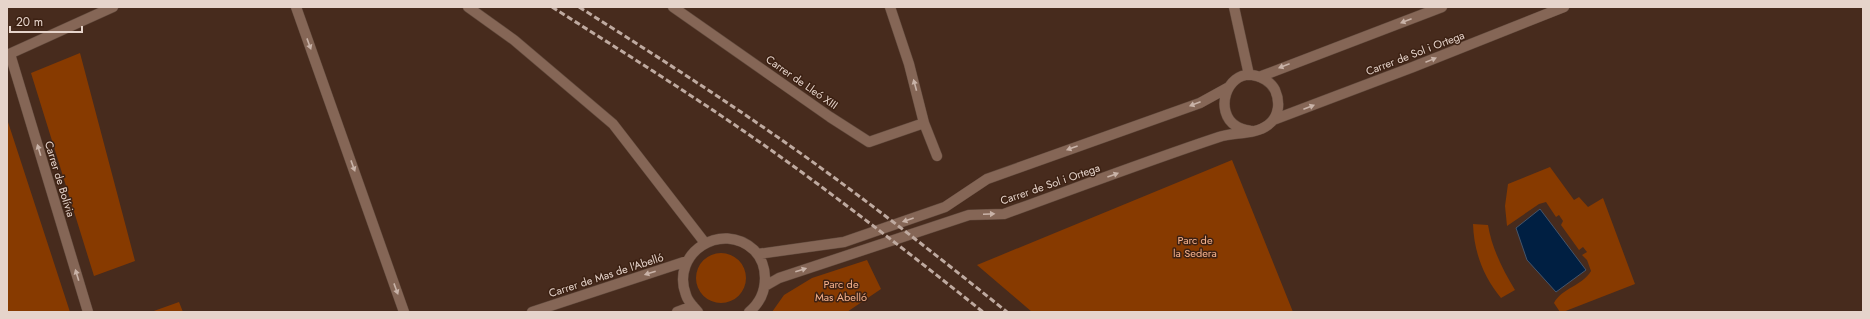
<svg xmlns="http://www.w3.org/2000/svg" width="1870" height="319" font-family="Jost,sans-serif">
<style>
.green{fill:#873a00}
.water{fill:#001f42;stroke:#45556b}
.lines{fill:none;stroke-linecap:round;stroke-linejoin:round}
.minor-casing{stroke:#60493c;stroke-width:11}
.minor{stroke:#856656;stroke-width:10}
.rail{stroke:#bfaaa0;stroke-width:3;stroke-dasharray:6 3;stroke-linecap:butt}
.oneway{fill:#c9b3a8}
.labels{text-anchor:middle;stroke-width:3;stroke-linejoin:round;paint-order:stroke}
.street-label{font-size:11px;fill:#e6d4cb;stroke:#3c2113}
.park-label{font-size:11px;fill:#f7b28d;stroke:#3c2113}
</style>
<rect width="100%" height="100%" fill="#472b1d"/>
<path class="green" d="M 80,53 L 135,261 L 94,276 L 31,73 Z
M 7,119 L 70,312 L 7,312 Z
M 1232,160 L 1293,312 L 1032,312 L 977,265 Z
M 1550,167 L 1574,200 L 1579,197 L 1588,207 L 1603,198 L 1635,284 L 1563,312 L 1560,312 L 1554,303 C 1562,288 1582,286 1591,271 L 1587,260 L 1582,255 L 1587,252 L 1583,247 L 1579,250 L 1561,225 L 1563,221 L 1559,215 L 1556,217 L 1546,202 L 1539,204 L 1507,226 L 1505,206 L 1508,184 Z
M 1473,224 L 1488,225 C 1492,249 1503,270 1515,290 L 1501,298 C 1483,276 1474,252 1473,224 Z
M696 278a25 25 0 1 1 50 0a25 25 0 1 1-50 0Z
M 867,260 L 881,289 L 847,312 L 772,312 L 784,295 L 812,278 Z
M 179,302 L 183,312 L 151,312 Z"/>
<path class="water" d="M 1540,209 L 1586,270 L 1556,292 L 1527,260 L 1516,228 Z"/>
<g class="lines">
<g class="minor-casing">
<path id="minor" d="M 296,7 L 404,312
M 468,7 L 514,40 L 613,124 L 705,243
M 673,7 L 830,117 L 869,142 L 924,123
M 890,7 L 909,64 L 924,123 L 937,156
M 1234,7 L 1249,75
M 10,54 L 88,312
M 7,55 L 113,7
M 1259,77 L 1442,7
M 1273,120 L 1413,67 L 1564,7
M 758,254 L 844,242 L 945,207 L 987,179 L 1200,103 L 1229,87
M 765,286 L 779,278 L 969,215 L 1004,214 C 1076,188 1147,161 1219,137 C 1234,132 1255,135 1268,125 C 1280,116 1280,101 1275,90 C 1271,82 1261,76 1252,75 C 1226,72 1214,112 1236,126 C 1240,129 1246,130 1251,131
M 532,312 L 687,261
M 677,312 L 693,306
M 698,312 C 694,307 688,302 686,295 C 670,253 722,220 754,250 C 761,257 765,268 765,278 C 765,292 760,303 749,312"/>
</g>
<use href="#minor" class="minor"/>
<path class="rail" d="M 552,7 C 634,59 718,111 796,168 C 860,215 922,263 983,312
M 579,7 C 655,55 730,103 803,155 C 873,205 940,258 1007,312"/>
</g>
<defs><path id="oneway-solid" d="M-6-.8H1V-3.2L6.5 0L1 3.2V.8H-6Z"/></defs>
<g class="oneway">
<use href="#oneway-solid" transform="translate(1406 21) rotate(159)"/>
<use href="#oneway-solid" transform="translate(309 44) rotate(70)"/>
<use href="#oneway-solid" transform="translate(1431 60) rotate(-22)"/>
<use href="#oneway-solid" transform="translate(1284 66) rotate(159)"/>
<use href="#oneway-solid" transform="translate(915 85) rotate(-105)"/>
<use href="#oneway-solid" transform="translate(1195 104) rotate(159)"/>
<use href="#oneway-solid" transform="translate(1309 107) rotate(-21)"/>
<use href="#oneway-solid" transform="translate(1072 148) rotate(160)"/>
<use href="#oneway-solid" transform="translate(39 150) rotate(-107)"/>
<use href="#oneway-solid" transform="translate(353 166) rotate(70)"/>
<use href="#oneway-solid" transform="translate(1113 175) rotate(-20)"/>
<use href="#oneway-solid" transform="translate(989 214) rotate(-2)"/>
<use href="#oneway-solid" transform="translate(908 220) rotate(161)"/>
<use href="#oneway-solid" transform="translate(801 270) rotate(-18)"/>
<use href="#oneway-solid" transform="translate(650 273) rotate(162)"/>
<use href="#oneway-solid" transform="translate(77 275) rotate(-107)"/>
<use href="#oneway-solid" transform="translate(396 289) rotate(70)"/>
</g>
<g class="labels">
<g class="street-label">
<text transform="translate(1415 53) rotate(-21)" y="4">Carrer de Sol i Ortega</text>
<text transform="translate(802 82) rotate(35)" y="4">Carrer de Lleó XIII</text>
<text transform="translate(60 179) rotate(73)" y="4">Carrer de Bolívia</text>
<text transform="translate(1050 184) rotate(-19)" y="4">Carrer de Sol i Ortega</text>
<text transform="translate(606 275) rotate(-18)" y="4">Carrer de Mas de l'Abelló</text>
</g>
<g class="park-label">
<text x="1195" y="244">Parc de<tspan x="1195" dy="13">la Sedera</tspan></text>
<text x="841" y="288">Parc de<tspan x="841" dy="13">Mas Abelló</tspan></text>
</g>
</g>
<rect width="1870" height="319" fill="none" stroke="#e6d4cb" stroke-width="16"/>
<path d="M10 26v6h72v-6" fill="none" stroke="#e6d4cb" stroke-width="2"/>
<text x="16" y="26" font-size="12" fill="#e6d4cb" stroke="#3c2113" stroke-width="3" paint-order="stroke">20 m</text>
</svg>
